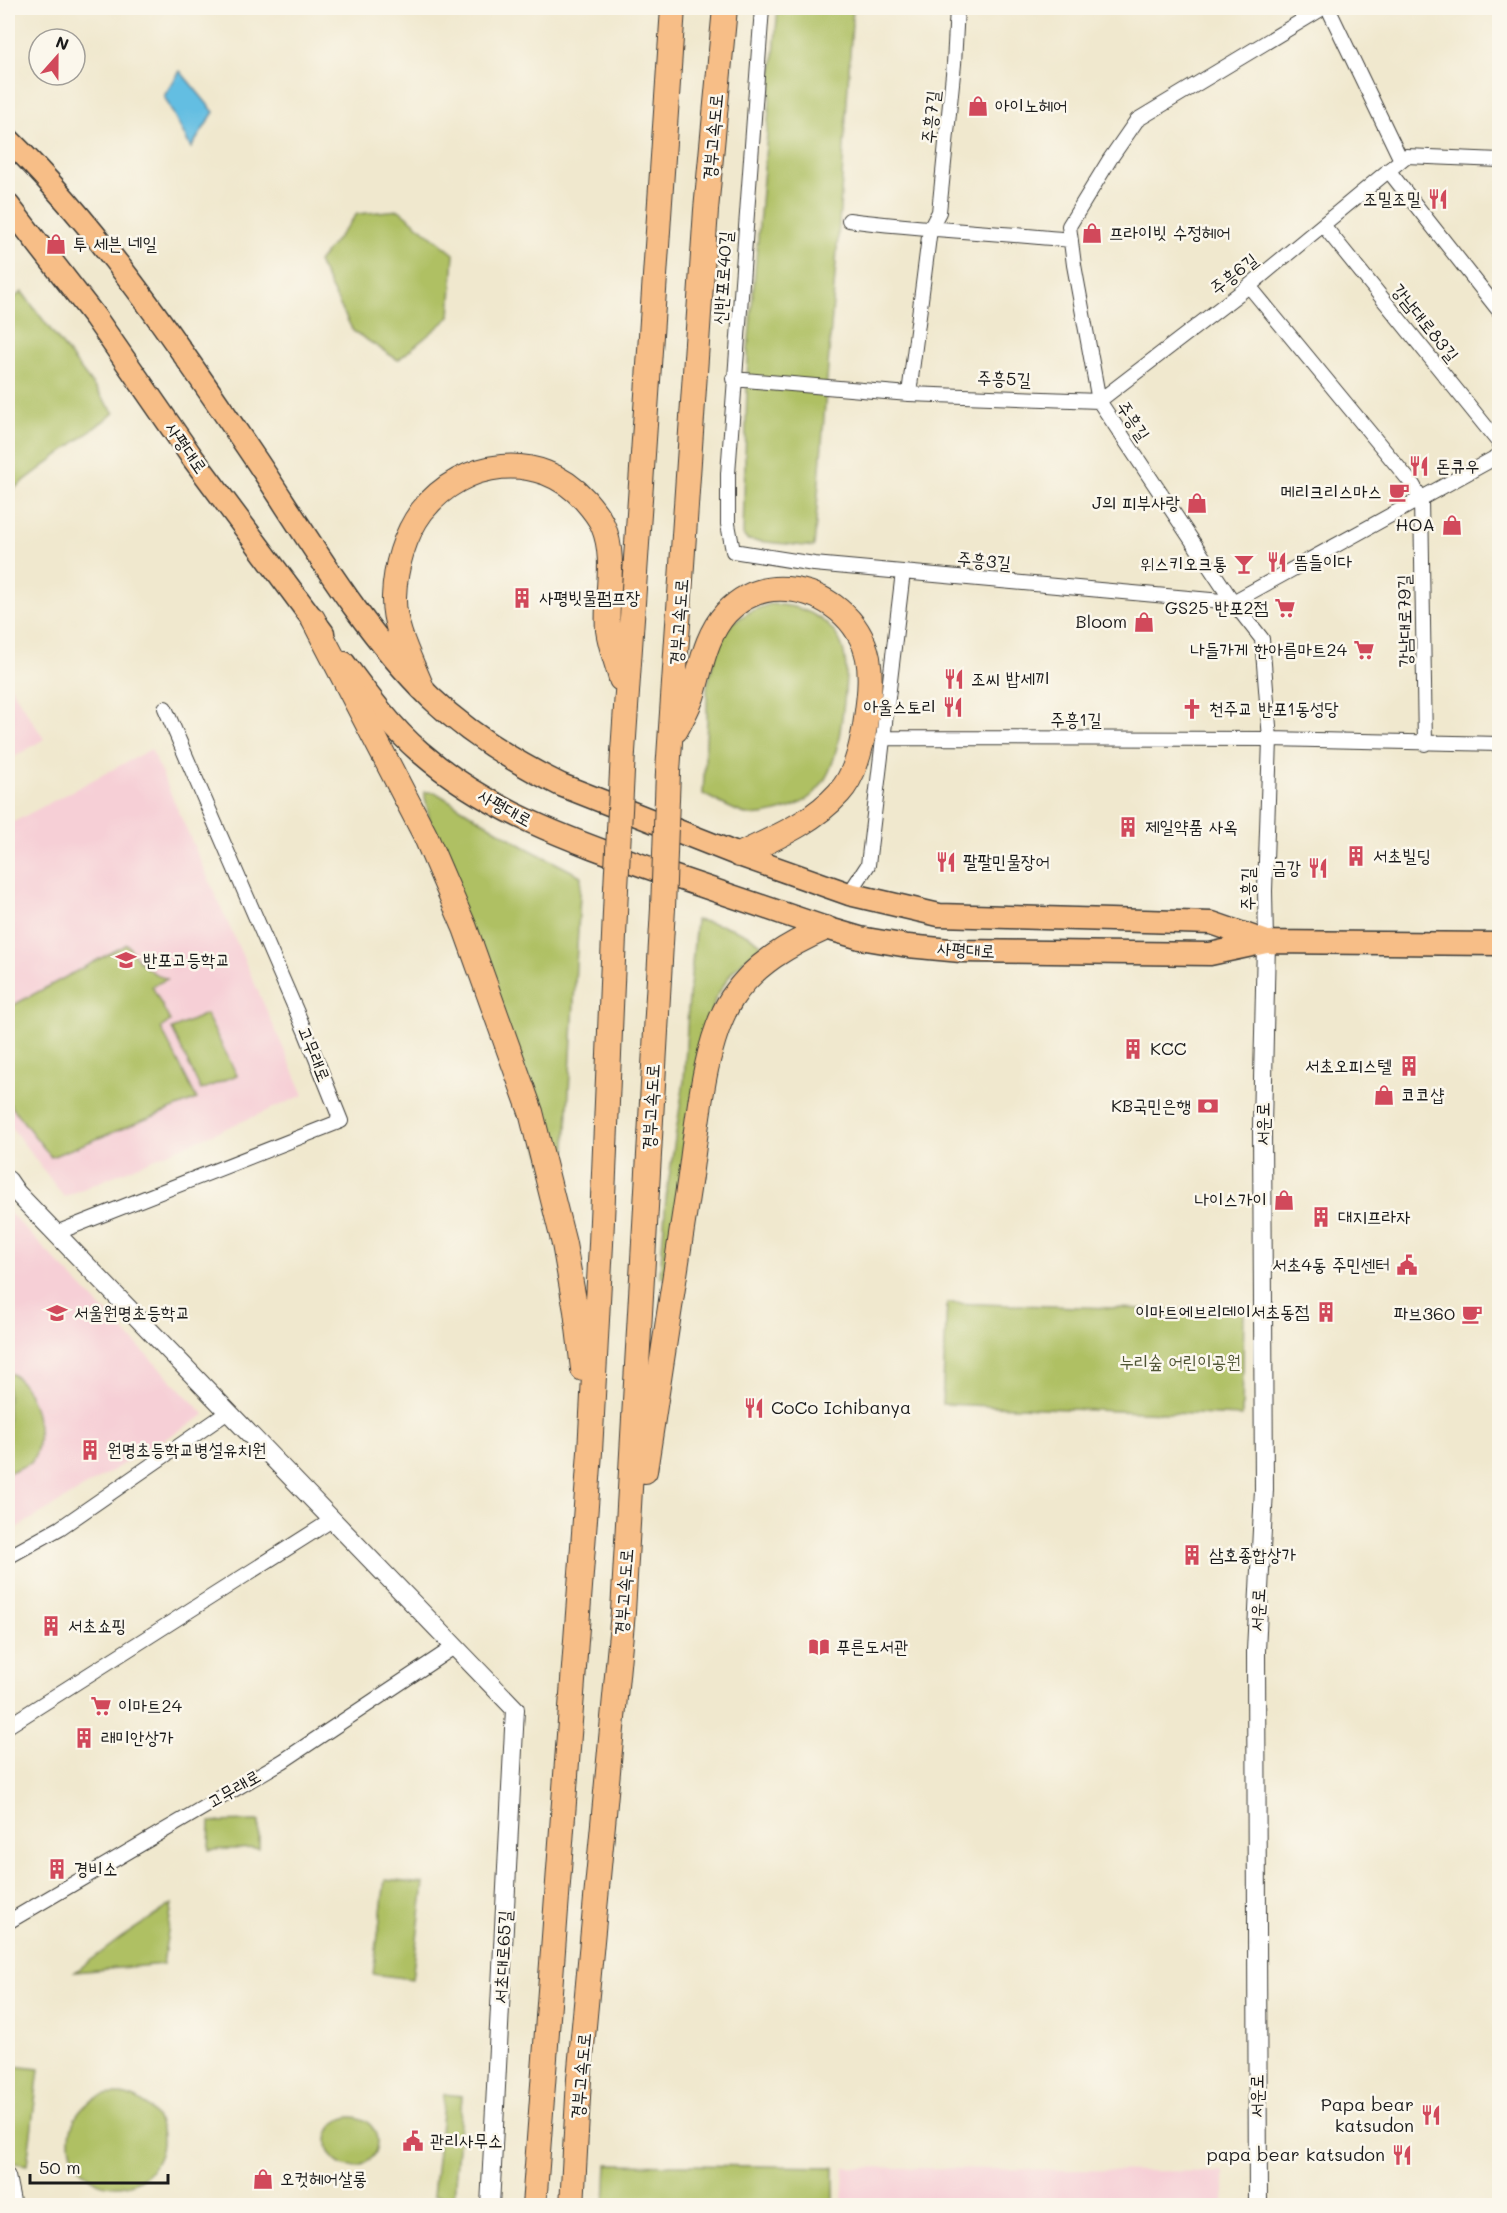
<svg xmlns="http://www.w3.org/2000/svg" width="1507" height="2213" font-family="Mali,'Poor Story',sans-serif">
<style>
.built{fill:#f6cfd6}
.green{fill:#afc064;stroke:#666e40;stroke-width:1.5}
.water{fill:#64bee2;stroke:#406d7f;stroke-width:1.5}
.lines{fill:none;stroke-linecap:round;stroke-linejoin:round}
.minor-casing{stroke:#3c3b37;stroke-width:16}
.tertiary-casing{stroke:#3c3b37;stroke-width:20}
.primary-casing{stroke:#3c3b37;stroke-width:25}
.trunk-casing{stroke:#3c3b37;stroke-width:26}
.minor{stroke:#fff;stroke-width:14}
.tertiary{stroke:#fff;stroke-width:18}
.primary{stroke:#f7be87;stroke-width:22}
.trunk{stroke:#f7be87;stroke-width:24}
.trunk-bridge-casing{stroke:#3c3b37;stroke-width:26;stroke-linecap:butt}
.trunk-bridge{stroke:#f7be87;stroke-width:24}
.labels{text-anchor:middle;stroke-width:5;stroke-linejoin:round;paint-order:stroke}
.poi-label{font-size:18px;fill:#1c1c1c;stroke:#fbf7ec;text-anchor:start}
.street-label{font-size:18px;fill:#1c1c1c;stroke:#fbf7ec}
.park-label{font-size:18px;fill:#4f5535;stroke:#fbf7ec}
</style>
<rect width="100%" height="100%" fill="#fbf7ec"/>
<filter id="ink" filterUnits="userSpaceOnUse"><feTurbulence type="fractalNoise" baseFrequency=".0167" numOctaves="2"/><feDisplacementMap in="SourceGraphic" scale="12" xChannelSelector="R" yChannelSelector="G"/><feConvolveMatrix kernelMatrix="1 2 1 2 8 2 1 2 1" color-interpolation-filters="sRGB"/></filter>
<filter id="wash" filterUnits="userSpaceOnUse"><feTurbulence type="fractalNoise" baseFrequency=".008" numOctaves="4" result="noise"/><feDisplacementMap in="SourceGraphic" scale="24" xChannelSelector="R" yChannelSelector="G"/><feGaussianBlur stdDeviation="1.35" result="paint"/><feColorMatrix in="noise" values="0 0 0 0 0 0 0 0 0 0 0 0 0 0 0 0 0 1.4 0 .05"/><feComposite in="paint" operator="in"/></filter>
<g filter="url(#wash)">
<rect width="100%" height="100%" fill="#f0e8ce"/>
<path class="built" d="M 8,683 L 44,739 L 8,761 Z
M 151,749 L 304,1095 L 64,1197 L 8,1123 L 8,825 Z
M 8,1211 L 205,1415 L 8,1533 Z
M 844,2167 L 1224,2172 L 1224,2205 L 842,2205 Z"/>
<path class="green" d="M 778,8 L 853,8 L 839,224 L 814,547 L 747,540 L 743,535 L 748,351 Z
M 399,210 L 454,254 L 450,317 L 398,360 L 353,331 L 318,262 L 357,214 Z
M 22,292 L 114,413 L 8,493 L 8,302 Z
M 770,604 C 798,605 824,614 839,639 C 849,657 846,683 844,702 C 838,748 834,799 780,811 C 771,813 758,817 749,815 C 733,811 717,801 703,794 L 707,721 L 707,686 L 719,641 L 732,623 L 751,611 Z
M 424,792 L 435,792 L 523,846 L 581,876 L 562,1218 L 431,828 Z
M 696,920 C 719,924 747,930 763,946 L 749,956 L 732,972 L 715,999 L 702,1058 L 668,1279 L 660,1277 L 666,1197 L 684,1081 L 688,1009 Z
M 127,944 C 138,961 147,972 167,979 L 152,986 L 170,1021 L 161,1028 L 197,1099 L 51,1157 L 8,1102 L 8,1008 Z
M 206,1014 L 237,1075 L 201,1090 L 172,1029 Z
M 947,1303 L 1244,1312 L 1242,1416 L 942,1404 Z
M 8,1372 C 34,1382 48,1441 31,1463 L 8,1473 Z
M 259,1821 L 259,1848 L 209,1850 L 210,1822 Z
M 385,1880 L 424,1884 L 412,1979 L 373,1974 Z
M 172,1904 L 163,1964 L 75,1972 L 122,1937 Z
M 12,2066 L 39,2069 L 27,2165 L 8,2162 L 8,2105 Z
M 444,2094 L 462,2096 L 454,2198 L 433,2196 Z
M70 2140a46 46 0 1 1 92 0a46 46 0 1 1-92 0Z
M327 2142a25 25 0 1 1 50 0a25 25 0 1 1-50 0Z
M 607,2164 L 834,2167 L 834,2205 L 605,2205 Z"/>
<path class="water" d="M 180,71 L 214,112 L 191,148 L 164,96 Z"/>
</g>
<g filter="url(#ink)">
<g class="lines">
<g class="minor-casing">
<path id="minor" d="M 762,8 L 728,474 L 728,524 L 733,551 L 814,564 L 1233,602
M 1328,8 L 1401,160
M 1388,170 L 1500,312
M 849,220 C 923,230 997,232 1071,240
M 1323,225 L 1500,444
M 1249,286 L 1413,485 L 1421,499 L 1425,744
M 733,379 L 909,394 L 1099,401 L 1249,286 L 1406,156 L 1500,160
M 909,394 L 930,229 L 939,212 L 954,64 L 957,8
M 1233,602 L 1500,455
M 882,738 L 1270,739 L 1500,744
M 849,894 L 868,865 L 903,572
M 1266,942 L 1265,891 L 1270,739 L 1262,639 L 1233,602 L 1099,401 L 1074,265 L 1069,226 L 1110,159 L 1137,120 L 1323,8
M 56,1233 L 341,1121 L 305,1031 L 165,708
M 8,1557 L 60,1528 L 228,1412
M 8,1726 L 332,1520
M 8,1922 L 283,1761 L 454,1647
M 8,2176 L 14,2206"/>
</g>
<g class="tertiary-casing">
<path id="tertiary" d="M 8,1180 L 17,1193 L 515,1709 L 490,2206
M 1258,2206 L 1256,1651 L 1264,1489 L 1262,1126 L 1266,942"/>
</g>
<g class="primary-casing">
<path id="primary" d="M 8,139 C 105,234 180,348 256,460 C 308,538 363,632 430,697 C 468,733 514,762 561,785 L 739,855 L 849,894 L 939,915 L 1212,923 L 1264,941
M 8,205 L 95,317 L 192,457 L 323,633
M 344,663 C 367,694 390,726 420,752 C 489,812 573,841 658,871 C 714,890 770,909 826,928 L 860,938 L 908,946 L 961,951 L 1210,954 L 1266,942 L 1500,944"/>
</g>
<g class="trunk-casing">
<path id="trunk" d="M 313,619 L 425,835 L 465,928 L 531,1112 L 564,1244 L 576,1311 L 583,1369
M 422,688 C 411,660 393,628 394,597 C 395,568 404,535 422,511 C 463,459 539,449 585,500 C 592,508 599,516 603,526 C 617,559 605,597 608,630 C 610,646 617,663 621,679
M 676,730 C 682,719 688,708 692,697 C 701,669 705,636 726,613 C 743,595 763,587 787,589 C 825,592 860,619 868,658 C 872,680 868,704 865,726 C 861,748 855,776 839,793 C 812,823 774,838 739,855
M 623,752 L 673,8
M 668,772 L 706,210 L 725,8
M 645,1471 C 660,1375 674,1279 689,1183 C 697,1129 703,1042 732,998 C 754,964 790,944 826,928
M 534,2206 L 590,1452 L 601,1244 L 616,889
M 572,2206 L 579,2079 L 623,1612 L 663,908"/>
</g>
<use href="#minor" class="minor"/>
<use href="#tertiary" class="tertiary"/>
<use href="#primary" class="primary"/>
<use href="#trunk" class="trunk"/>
<g class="trunk-bridge-casing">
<path id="trunk-bridge" d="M 616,889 L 623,752
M 663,908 L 668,772"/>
</g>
<use href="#trunk-bridge" class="trunk-bridge"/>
</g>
</g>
<defs>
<g id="shop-bare" transform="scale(1.62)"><path d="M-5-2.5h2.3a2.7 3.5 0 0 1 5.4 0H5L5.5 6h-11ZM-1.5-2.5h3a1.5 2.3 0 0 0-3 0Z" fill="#d1495b" stroke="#fbf7ec" stroke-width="2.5" paint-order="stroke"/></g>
<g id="restaurant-bare" transform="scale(1.62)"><path d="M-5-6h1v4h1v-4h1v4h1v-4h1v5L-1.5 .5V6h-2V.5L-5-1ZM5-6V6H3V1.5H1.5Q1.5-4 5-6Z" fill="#d1495b" stroke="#fbf7ec" stroke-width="2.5" paint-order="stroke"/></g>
<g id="cafe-bare" transform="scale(1.62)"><path d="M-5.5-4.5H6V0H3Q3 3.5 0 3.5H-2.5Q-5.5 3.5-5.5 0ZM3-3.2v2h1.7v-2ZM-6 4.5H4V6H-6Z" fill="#d1495b" stroke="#fbf7ec" stroke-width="2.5" paint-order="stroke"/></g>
<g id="bar-bare" transform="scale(1.62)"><path d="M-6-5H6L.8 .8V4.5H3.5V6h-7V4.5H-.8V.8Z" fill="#d1495b" stroke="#fbf7ec" stroke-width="2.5" paint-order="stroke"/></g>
<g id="building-bare" transform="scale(1.62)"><path d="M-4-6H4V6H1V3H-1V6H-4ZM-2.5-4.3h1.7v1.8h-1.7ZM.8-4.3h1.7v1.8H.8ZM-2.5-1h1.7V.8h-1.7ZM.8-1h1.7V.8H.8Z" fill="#d1495b" stroke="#fbf7ec" stroke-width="2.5" paint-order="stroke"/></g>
<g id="supermarket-bare" transform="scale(1.62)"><path d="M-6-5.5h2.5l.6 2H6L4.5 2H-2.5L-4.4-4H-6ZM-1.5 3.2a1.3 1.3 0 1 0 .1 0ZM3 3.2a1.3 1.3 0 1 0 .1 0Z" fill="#d1495b" stroke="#fbf7ec" stroke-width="2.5" paint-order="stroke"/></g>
<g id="church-bare" transform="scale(1.62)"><path d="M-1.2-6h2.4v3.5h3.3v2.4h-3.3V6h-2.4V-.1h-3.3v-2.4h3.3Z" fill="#d1495b" stroke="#fbf7ec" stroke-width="2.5" paint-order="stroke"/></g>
<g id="school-bare" transform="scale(1.62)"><path d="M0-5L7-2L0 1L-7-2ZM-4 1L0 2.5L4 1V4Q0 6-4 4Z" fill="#d1495b" stroke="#fbf7ec" stroke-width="2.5" paint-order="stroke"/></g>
<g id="bank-bare" transform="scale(1.62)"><path d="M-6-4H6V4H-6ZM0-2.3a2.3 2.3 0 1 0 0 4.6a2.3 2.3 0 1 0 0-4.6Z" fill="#d1495b" stroke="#fbf7ec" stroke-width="2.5" paint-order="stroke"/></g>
<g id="civic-bare" transform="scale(1.62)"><path d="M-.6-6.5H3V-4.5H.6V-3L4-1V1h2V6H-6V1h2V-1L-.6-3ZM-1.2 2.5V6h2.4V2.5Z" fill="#d1495b" stroke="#fbf7ec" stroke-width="2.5" paint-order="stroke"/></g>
<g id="library-bare" transform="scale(1.62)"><path d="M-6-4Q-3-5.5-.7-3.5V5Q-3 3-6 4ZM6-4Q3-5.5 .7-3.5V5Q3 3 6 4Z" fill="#d1495b" stroke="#fbf7ec" stroke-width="2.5" paint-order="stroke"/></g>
</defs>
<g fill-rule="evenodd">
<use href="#shop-bare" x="978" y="106"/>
<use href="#restaurant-bare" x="1438" y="199"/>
<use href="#shop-bare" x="1092" y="233"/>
<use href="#shop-bare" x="56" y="244"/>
<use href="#restaurant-bare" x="1419" y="466"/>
<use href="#cafe-bare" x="1399" y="492"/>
<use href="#shop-bare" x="1197" y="503"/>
<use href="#shop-bare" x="1452" y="525"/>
<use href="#restaurant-bare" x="1277" y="562"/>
<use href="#bar-bare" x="1244" y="564"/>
<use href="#building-bare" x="522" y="598"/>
<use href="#supermarket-bare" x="1285" y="608"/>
<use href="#shop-bare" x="1144" y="622"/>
<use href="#supermarket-bare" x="1364" y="650"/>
<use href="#restaurant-bare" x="954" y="679"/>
<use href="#restaurant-bare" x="953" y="707"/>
<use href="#church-bare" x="1192" y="709"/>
<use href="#building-bare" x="1128" y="827"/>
<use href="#building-bare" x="1356" y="856"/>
<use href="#restaurant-bare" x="946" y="862"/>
<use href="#restaurant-bare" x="1318" y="868"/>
<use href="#school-bare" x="126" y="960"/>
<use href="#building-bare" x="1133" y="1049"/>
<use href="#building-bare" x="1409" y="1066"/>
<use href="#shop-bare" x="1384" y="1095"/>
<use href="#bank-bare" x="1208" y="1106"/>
<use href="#shop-bare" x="1284" y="1200"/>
<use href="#building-bare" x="1321" y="1217"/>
<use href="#civic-bare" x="1407" y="1265"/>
<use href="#building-bare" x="1326" y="1312"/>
<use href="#school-bare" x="57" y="1313"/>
<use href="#cafe-bare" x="1472" y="1314"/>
<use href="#restaurant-bare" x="754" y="1408"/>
<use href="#building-bare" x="90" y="1450"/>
<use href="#building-bare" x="1192" y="1555"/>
<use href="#building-bare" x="51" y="1626"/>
<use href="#library-bare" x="819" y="1647"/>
<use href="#supermarket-bare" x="101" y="1706"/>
<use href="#building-bare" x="84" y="1738"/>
<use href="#building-bare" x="57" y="1869"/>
<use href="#restaurant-bare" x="1431" y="2115"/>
<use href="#civic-bare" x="413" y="2141"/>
<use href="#restaurant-bare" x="1402" y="2155"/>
<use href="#shop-bare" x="263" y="2179"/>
</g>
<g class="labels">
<g class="poi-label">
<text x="995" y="112">아이노헤어</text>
<text x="1421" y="205" text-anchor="end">조밀조밀</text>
<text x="1109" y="239">프라이빗 수정헤어</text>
<text x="73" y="250">투 세븐 네일</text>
<text x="1436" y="472">돈큐우</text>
<text x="1382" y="498" text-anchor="end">메리크리스마스</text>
<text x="1180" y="509" text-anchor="end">J의 피부사랑</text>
<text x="1435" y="531" text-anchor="end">HOA</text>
<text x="1294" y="568">뜸들이다</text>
<text x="1227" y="570" text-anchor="end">위스키오크통</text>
<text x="539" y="604">사평빗물펌프장</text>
<text x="1268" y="614" text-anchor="end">GS25 반포2점</text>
<text x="1127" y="628" text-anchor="end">Bloom</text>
<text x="1347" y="656" text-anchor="end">나들가게 한아름마트24</text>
<text x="971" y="685">조씨 밥세끼</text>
<text x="936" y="713" text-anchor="end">아울스토리</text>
<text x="1209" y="715">천주교 반포1동성당</text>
<text x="1145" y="833">제일약품 사옥</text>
<text x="1373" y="862">서초빌딩</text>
<text x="963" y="868">팔팔민물장어</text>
<text x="1301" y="874" text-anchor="end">금강</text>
<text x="143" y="966">반포고등학교</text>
<text x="1150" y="1055">KCC</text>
<text x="1392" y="1072" text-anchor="end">서초오피스텔</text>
<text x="1401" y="1101">코코샵</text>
<text x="1191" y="1112" text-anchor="end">KB국민은행</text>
<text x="1267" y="1206" text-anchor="end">나이스가이</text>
<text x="1338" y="1223">대지프라자</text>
<text x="1390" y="1271" text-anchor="end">서초4동 주민센터</text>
<text x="1309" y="1318" text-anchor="end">이마트에브리데이서초동점</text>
<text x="74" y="1319">서울원명초등학교</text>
<text x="1455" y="1320" text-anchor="end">파브360</text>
<text x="771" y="1414">CoCo Ichibanya</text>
<text x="107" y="1456">원명초등학교병설유치원</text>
<text x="1209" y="1561">삼호종합상가</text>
<text x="68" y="1632">서초쇼핑</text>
<text x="836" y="1653">푸른도서관</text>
<text x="118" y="1712">이마트24</text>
<text x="101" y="1744">래미안상가</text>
<text x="74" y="1875">경비소</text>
<text x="1414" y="2111" text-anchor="end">Papa bear<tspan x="1414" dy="21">katsudon</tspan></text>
<text x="430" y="2147">관리사무소</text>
<text x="1385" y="2161" text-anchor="end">papa bear katsudon</text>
<text x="280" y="2185">오컷헤어살롱</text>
</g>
<g class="street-label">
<text transform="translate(931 117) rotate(-84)" y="6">주흥7길</text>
<text transform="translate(713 137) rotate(-85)" y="6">경부고속도로</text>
<text transform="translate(1234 274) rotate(-38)" y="6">주흥6길</text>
<text transform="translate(723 278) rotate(-86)" y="6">신반포로40길</text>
<text transform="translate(1425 323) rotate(51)" y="6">강남대로83길</text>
<text transform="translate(1004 379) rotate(2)" y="6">주흥5길</text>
<text transform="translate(1133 421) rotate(56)" y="6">주흥길</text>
<text transform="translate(186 448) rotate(55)" y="6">사평대로</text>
<text transform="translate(984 561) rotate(5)" y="6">주흥3길</text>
<text transform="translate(1405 621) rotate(-91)" y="6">강남대로79길</text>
<text transform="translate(679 622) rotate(-86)" y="6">경부고속도로</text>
<text x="1076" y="726">주흥1길</text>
<text transform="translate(505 808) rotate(29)" y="6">사평대로</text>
<text transform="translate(1248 889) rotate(-90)" y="6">주흥길</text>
<text transform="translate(966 950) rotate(3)" y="6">사평대로</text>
<text transform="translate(314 1054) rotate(68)" y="6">고무래로</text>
<text transform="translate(651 1107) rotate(-87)" y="6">경부고속도로</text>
<text transform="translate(1263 1124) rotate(-90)" y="6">서운로</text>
<text transform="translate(624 1592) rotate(-86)" y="6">경부고속도로</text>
<text transform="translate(1258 1610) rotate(-87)" y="6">서운로</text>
<text transform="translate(234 1789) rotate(-30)" y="6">고무래로</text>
<text transform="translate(503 1957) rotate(-87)" y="6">서초대로65길</text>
<text transform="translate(581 2076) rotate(-85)" y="6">경부고속도로</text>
<text transform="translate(1257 2096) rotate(-90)" y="6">서운로</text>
</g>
<g class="park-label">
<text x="1180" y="1368">누리숲 어린이공원</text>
</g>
</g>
<rect width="1507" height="2213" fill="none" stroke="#fbf7ec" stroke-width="30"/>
<g transform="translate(57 57) rotate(21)"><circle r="28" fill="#fbf7ec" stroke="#a29f99" stroke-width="1.5"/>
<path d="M0-4.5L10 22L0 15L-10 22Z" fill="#d1495b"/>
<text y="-9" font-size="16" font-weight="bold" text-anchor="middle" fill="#1c1c1c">N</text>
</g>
<path d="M30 2174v9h138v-9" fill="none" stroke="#1c1c1c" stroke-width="3"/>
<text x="39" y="2174" font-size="18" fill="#1c1c1c" stroke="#fbf7ec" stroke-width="4.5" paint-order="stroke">50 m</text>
</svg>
